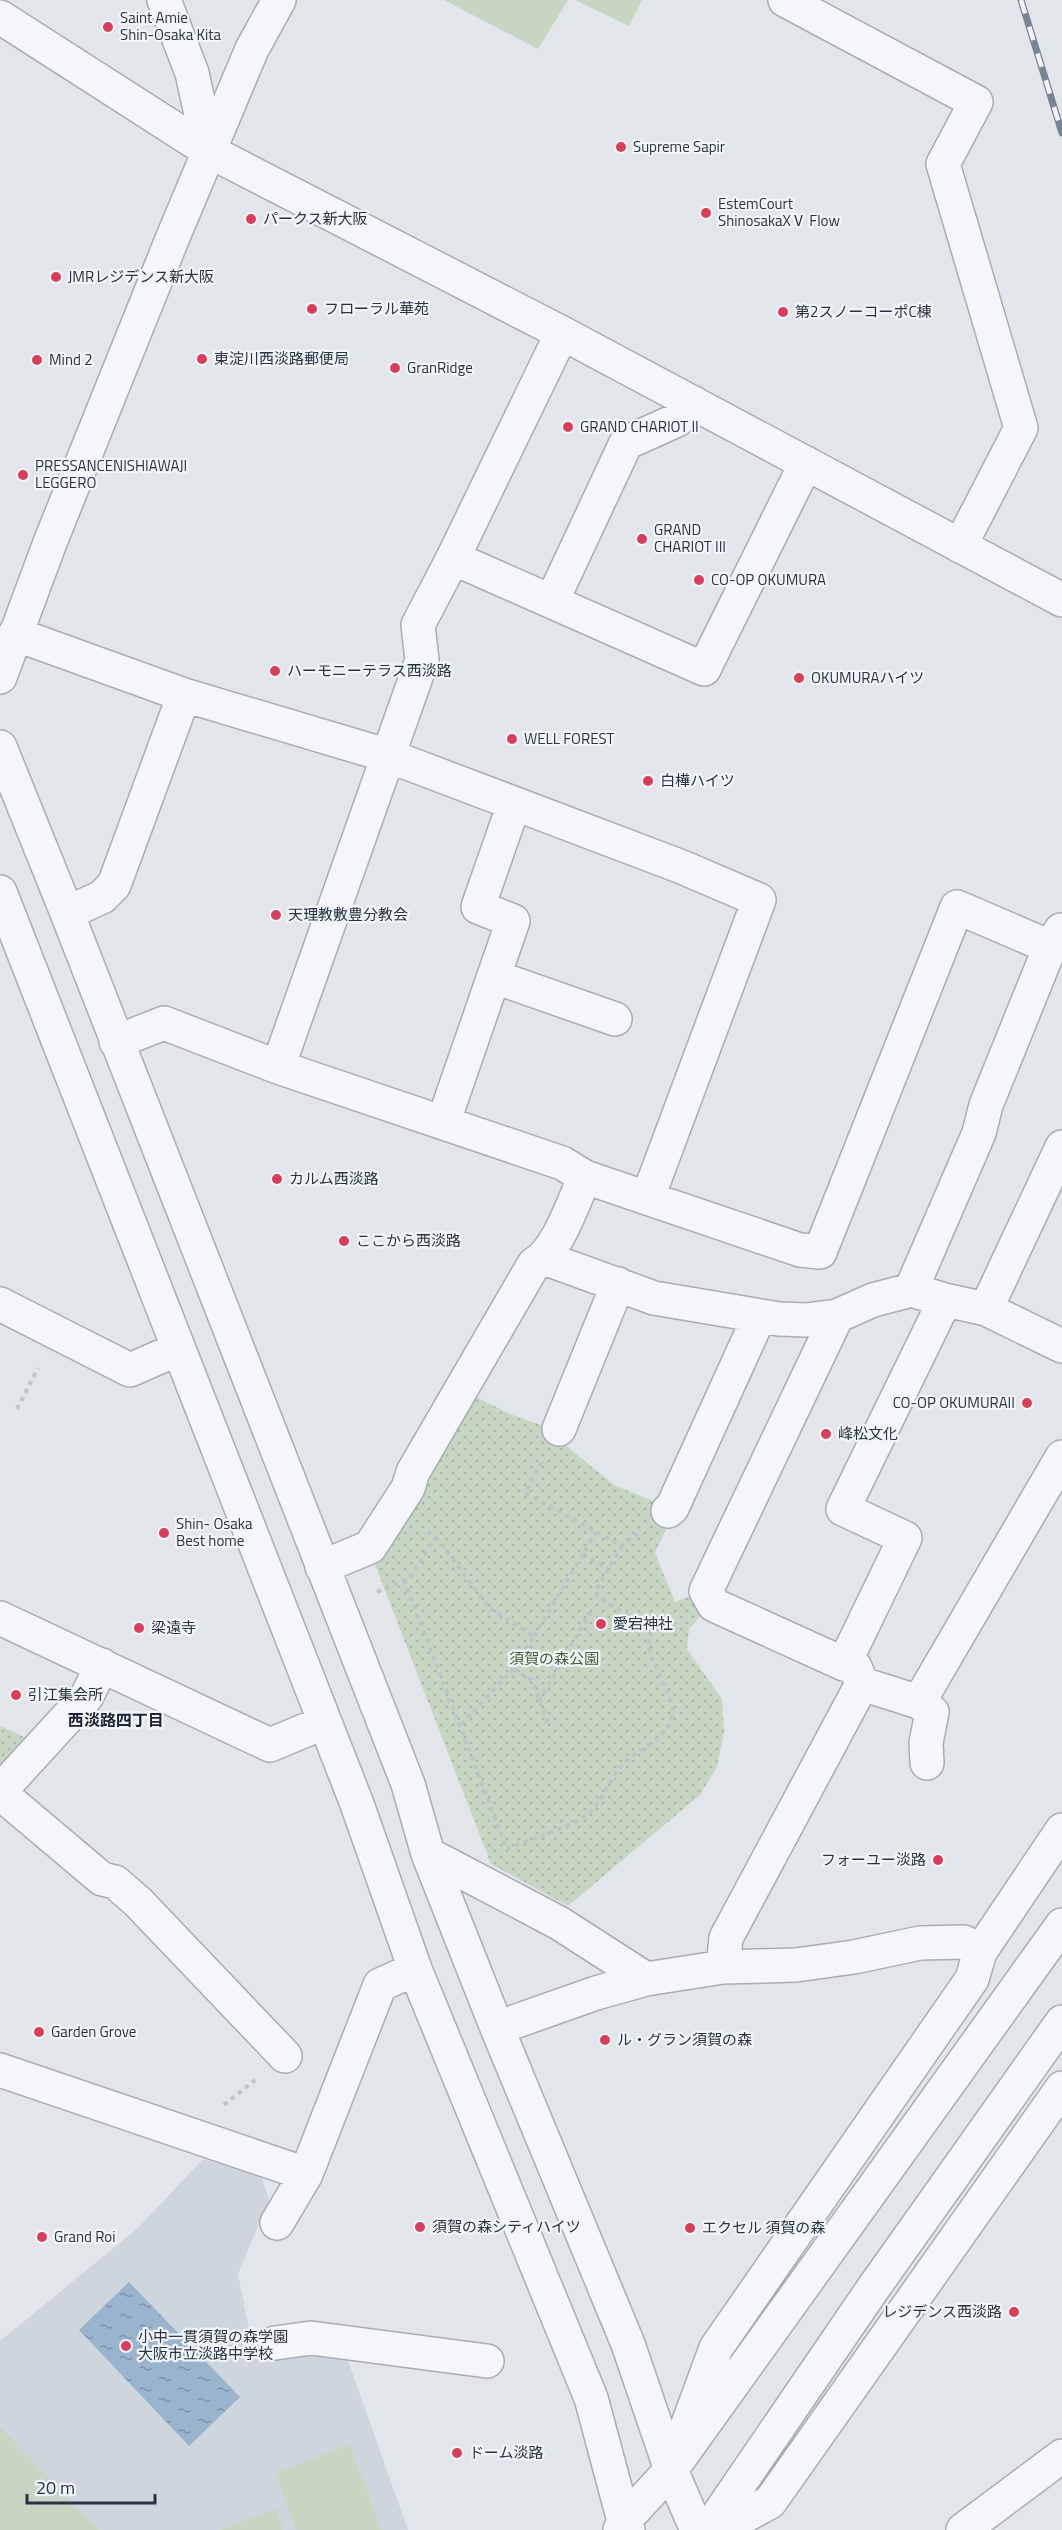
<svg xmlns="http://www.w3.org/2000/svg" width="1062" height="2530" font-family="'Titillium Web','Noto Sans JP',sans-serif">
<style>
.built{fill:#cfd5dd}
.grass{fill:#c7d6c2}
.park{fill:url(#park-dots)}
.water{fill:url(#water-ripples)}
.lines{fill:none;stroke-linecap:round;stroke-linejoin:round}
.minor-casing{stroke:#a6adb6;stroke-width:36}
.path{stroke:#c0c3ca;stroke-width:4;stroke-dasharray:4.5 4.5;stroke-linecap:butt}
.minor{stroke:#f5f6f9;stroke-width:33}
.rail-casing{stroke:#798596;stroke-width:7}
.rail{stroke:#f1f4f8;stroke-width:4.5;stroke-dasharray:14;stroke-linecap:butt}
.poi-dot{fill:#da3d58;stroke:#f1f4f8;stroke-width:2}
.labels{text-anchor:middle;stroke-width:4.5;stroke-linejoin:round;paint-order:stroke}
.poi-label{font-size:15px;fill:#283345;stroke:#f1f4f8;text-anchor:start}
.park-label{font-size:15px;fill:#3e6234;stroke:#f1f4f8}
.neighbourhood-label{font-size:16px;font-weight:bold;fill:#1a2436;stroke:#f1f4f8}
</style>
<defs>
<pattern id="park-dots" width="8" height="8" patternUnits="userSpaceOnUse" patternTransform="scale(1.5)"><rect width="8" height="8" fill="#c7d6c2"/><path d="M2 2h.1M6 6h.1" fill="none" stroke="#abb8a8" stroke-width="1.8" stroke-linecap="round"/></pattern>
<pattern id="water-ripples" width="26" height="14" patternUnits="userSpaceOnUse" patternTransform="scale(1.5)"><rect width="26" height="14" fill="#9ab4ce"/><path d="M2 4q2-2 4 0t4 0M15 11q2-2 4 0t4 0" fill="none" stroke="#7e93a9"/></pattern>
</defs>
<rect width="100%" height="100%" fill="#e2e6eb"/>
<path class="built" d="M 203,2159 L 261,2176 L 269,2199 L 238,2274 L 254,2354 L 313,2350 L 346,2355 L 408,2530 L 0,2530 L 0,2341 L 138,2228 Z"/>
<path class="grass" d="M 444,0 L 568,0 L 538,49 Z
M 575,0 L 642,0 L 629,26 Z
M 0,2427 L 99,2530 L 0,2530 Z
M 350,2445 L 381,2530 L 296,2530 L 275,2472 Z
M 276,2509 L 283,2530 L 220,2530 Z"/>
<path class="park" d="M 470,1394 L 510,1414 L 552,1429 L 570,1449 L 614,1485 L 665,1506 L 672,1517 L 655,1553 L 675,1602 L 700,1592 L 704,1612 L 689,1629 L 687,1649 L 722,1699 L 724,1732 L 717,1767 L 700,1795 L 568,1906 L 491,1864 L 374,1562 Z
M 0,1726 L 29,1739 L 0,1772 Z"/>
<path class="water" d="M 129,2282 L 240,2397 L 189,2446 L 79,2330 Z"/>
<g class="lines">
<g class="minor-casing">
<path id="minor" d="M 164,0 L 192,73 L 209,151
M 785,0 L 976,102 L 943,164 L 1021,428 L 960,546
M 0,17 L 209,151 L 562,333 L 1062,600
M 453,558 L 704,669 L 806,463
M 552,601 L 626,443 L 677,420 L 694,403
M 15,634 L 184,695 L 389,756 L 682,867 L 759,900 L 648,1197
M 0,677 L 51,540 L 173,237 L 252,49 L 279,0
M 0,747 L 67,913 L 408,1784 L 428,1854 L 497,2028 L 628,2344 L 671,2470 L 697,2530
M 0,892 L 357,1804 L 415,1969 L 591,2398 L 624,2521 L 628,2530
M 67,913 L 102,897 L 114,885 L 184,695
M 495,977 L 615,1019
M 116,1042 L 164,1023 L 278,1067 L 562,1163 L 585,1177 L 800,1250 L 820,1252 L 957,907 L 1050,947
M 278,1067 L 422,660 L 418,625 L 453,558 L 562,333
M 443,1123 L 513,921 L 478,907 L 514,804
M 544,1258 L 654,1298 L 779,1319 L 806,1320 L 837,1316 L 873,1300 L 911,1290 L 945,1300 L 986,1309 L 1062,1346
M 911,1290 L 979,1133 L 986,1105 L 1050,947 L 1061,930
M 0,1304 L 130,1370 L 178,1349
M 986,1309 L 1062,1147
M 837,1316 L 706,1591 L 714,1605 L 844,1664 L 855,1667 L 862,1684 L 919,1702 L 932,1712 L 926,1743 L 927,1763
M 559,1429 L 618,1284
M 668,1511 L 672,1508 L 759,1317
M 322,1567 L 370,1547 L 408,1488 L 413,1472 L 534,1264 C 558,1251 573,1202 585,1177
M 0,1618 L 270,1745 L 325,1722
M 844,1664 L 905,1538 L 843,1509 L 945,1300
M 919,1702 L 1062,1457
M 0,1791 L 87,1696 L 102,1665
M 0,1793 L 102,1879 L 115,1882 L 138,1902 L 285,2056
M 428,1854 L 559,1923 L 646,1979
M 723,1967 L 726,1938 L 862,1684
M 497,2028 L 596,1993 L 646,1979 L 723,1967 L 796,1965 L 854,1957 L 920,1943 L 964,1942 L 980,1952
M 0,2070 L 306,2174
M 277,2223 L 306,2174 L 380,1985 L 415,1969
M 275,2343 L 311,2338 L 487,2361
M 671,2470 L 716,2348 L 972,1979 L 980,1952 L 1062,1830
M 620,2530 L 624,2521 L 671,2470 L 1062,1925
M 708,2530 L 872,2290 L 1062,2022
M 719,2530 L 770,2502 L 1062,2088
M 963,2530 L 1062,2456"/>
</g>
<path class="path" d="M 17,1409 L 38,1368
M 542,1462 L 525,1493 L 622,1546 L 639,1533
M 436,1537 L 489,1608 L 534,1636 L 513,1669 L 461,1725
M 622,1546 L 596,1590 L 597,1596 L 652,1631
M 583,1554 L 608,1569
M 404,1580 L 507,1850
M 377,1592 L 410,1578 L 436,1537 L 427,1531
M 534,1636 L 597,1531
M 513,1669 L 532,1680 L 548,1723
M 539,1701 L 593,1608
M 507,1849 C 525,1841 578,1825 590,1812 C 604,1798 610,1778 624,1763 C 639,1748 662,1742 671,1721 C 684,1686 612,1638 675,1612
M 224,2105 L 255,2080"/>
<use href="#minor" class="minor"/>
<g class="rail-casing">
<path id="rail" d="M 1021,0 L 1062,133"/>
</g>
<use href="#rail" class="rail"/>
</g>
<g class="poi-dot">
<circle cx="108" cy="27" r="6"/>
<circle cx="621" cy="147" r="6"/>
<circle cx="706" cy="213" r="6"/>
<circle cx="251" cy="219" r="6"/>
<circle cx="56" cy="277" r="6"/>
<circle cx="312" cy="309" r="6"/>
<circle cx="783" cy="312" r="6"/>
<circle cx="202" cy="359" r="6"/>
<circle cx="37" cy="360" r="6"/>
<circle cx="395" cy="368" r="6"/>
<circle cx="568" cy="427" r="6"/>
<circle cx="23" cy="475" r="6"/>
<circle cx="642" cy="539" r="6"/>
<circle cx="699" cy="580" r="6"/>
<circle cx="275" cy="671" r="6"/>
<circle cx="799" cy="678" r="6"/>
<circle cx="512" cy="739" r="6"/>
<circle cx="648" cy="781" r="6"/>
<circle cx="276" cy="915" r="6"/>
<circle cx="277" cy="1179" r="6"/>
<circle cx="344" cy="1241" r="6"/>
<circle cx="1027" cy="1403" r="6"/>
<circle cx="826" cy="1434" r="6"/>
<circle cx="164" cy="1533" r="6"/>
<circle cx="601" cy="1624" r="6"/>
<circle cx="139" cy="1628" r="6"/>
<circle cx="16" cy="1695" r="6"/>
<circle cx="938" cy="1860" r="6"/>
<circle cx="39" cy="2032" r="6"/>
<circle cx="605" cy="2040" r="6"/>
<circle cx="420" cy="2227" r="6"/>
<circle cx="690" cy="2228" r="6"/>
<circle cx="42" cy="2237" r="6"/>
<circle cx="1014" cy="2312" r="6"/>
<circle cx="126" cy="2346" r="6"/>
<circle cx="457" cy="2453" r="6"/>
</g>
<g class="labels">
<g class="poi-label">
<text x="120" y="23">Saint Amie<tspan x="120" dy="17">Shin-Osaka Kita</tspan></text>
<text x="633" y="152">Supreme Sapir</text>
<text x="718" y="209">EstemCourt<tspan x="718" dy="17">ShinosakaXⅤ Flow</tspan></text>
<text x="263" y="224">パークス新大阪</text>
<text x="68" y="282">JMRレジデンス新大阪</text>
<text x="324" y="314">フローラル華苑</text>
<text x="795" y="317">第2スノーコーポC棟</text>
<text x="214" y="364">東淀川西淡路郵便局</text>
<text x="49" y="365">Mind 2</text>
<text x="407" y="373">GranRidge</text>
<text x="580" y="432">GRAND CHARIOT II</text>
<text x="35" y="471">PRESSANCENISHIAWAJI<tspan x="35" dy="17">LEGGERO</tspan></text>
<text x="654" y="535">GRAND<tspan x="654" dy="17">CHARIOT III</tspan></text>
<text x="711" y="585">CO-OP OKUMURA</text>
<text x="287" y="676">ハーモニーテラス西淡路</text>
<text x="811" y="683">OKUMURAハイツ</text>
<text x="524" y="744">WELL FOREST</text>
<text x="660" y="786">白樺ハイツ</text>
<text x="288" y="920">天理教敷豊分教会</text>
<text x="289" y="1184">カルム西淡路</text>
<text x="356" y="1246">ここから西淡路</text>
<text x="1015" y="1408" text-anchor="end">CO-OP OKUMURAII</text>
<text x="838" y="1439">峰松文化</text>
<text x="176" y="1529">Shin- Osaka<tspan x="176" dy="17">Best home</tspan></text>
<text x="613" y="1629">愛宕神社</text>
<text x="151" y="1633">梁遠寺</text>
<text x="28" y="1700">引江集会所</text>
<text x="926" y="1865" text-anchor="end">フォーユー淡路</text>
<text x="51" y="2037">Garden Grove</text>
<text x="617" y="2045">ル・グラン須賀の森</text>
<text x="432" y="2232">須賀の森シティハイツ</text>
<text x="702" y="2233">エクセル 須賀の森</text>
<text x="54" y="2242">Grand Roi</text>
<text x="1002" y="2317" text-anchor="end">レジデンス西淡路</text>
<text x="138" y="2342">小中一貫須賀の森学園<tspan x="138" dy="17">大阪市立淡路中学校</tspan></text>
<text x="469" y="2458">ドーム淡路</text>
</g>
<g class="park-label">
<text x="554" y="1664">須賀の森公園</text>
</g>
<g class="neighbourhood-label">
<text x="116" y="1726">西淡路四丁目</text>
</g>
</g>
<path d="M27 2494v9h128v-9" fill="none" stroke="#283345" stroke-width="3"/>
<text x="36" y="2494" font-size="18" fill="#283345" stroke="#f1f4f8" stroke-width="4.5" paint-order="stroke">20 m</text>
</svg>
